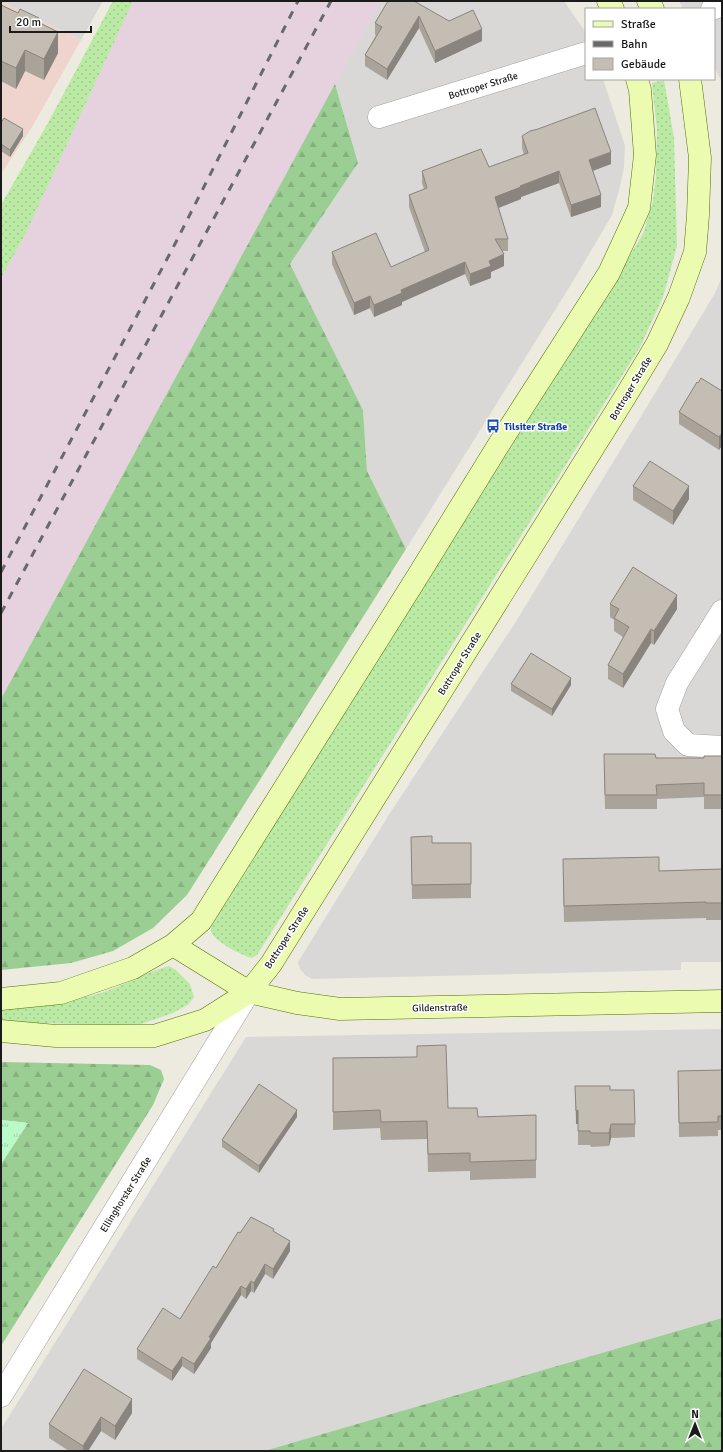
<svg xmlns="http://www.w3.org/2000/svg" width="723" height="1452" font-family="Signika,sans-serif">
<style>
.residential{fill:#d9d8d7}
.commercial{fill:#efd4cd}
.industrial{fill:#e6d1df}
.grass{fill:url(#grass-dots)}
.forest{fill:url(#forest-firs)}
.park{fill:url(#park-tufts)}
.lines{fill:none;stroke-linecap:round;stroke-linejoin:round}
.street-casing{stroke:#a2a2a2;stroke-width:23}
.secondary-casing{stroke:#547102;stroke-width:23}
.street{stroke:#fff;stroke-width:22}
.secondary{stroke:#ebfbb0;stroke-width:22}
.rail{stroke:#696969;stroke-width:3;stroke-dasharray:8 8;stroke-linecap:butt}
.wall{fill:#a9a39a}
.shaded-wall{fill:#89847d}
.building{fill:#c4bdb3;stroke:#89847d}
.labels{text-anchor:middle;stroke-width:3;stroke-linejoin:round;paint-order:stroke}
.street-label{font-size:10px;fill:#1b1b1b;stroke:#fff}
.transit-label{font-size:10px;font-weight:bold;fill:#164399;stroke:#fff;text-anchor:start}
</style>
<defs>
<pattern id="grass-dots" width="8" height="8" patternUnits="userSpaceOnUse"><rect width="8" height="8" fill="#baeaa3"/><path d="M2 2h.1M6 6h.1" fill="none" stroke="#9fc88c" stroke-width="1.8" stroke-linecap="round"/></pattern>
<pattern id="forest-firs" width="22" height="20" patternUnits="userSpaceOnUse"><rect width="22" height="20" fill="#9bce93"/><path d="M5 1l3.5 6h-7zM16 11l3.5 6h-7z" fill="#85b07e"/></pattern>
<pattern id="park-tufts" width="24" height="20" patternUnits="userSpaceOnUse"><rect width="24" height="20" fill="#b9fac8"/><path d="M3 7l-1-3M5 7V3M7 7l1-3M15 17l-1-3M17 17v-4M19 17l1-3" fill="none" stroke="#9ed6ab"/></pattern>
</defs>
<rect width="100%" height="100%" fill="#edeadf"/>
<path class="residential" d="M 1,1 L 103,1 L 81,40 Z
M 381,1 L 564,1 L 586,33 L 586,79 L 603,79 L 625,146 L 624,168 L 619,190 L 612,215 L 575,278 L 406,549 L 367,471 L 363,410 L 290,264 L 358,163 L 335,84 Z
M 679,1 L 722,1 L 722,82 L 714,67 L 714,9 L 683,9 Z
M 722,277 L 722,962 L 681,962 L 681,970 L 312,979 L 305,975 L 300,969 L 298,962 L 390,813 L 515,623 L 654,395 L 715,293 Z
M 722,1029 L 722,1318 L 264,1451 L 1,1451 L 1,1429 L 246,1037 Z"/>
<path class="commercial" d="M 1,1 L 81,40 L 32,127 L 1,174 Z"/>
<path class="industrial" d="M 133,1 L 381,1 L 1,699 L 1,278 L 25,235 Z"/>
<path class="grass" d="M 113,1 L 133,1 L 25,235 L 1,278 L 1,205 L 48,123 Z
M 664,80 L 674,138 L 677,246 L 663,297 L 640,347 L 257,955 L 252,958 C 243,956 213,941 211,931 C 210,926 213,923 215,919 L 570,353 L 643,234 L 653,201 L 656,175 L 657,129 L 652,83 Z
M 169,966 L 176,970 L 190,984 L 194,997 L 189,1004 L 173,1013 L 141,1024 L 112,1025 L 1,1022 L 1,1004 C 36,1002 73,1003 107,991 C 127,984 149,971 169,966 Z"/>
<path class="forest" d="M 335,84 L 358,163 L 290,264 L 363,410 L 367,471 L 406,549 L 187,895 L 153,928 L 113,951 L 71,963 L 1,970 L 1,699 Z
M 1,1062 L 150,1065 L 161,1070 L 164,1079 L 153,1105 L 1,1346 L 1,1164 L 28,1123 L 1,1120 Z
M 722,1318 L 722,1451 L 264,1451 Z"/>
<path class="park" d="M 1,1120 L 28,1123 L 1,1164 Z"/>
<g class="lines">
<g class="street-casing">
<path id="street" d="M 712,9 L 722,5
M 379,117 L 586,53
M 722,611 L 677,683 L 667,709 L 674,731 L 688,745 L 722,747
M 1,1396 L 249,992"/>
</g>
<g class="secondary-casing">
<path id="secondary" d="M 608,1 L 613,9
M 648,1 L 653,9
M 173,945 L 249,992 L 297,1003 L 340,1009 L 722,1001
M 1,999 L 61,993 L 133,968 L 173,945 L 201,921 L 419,574 L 501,441 L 609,273 L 639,208 L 645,155 L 640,90 L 637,79
M 1,1031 L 56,1036 L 154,1036 L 205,1020 L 249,992 L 271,964 L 625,397 L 657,344 L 679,297 L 695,252 L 698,215 L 700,158 L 690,79"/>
</g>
<use href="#street" class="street"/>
<use href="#secondary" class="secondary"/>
<path class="rail" d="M 1,572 L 176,242 L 298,1
M 1,613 L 331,1"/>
</g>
<path class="wall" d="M 388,1 L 482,41 L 435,63 L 419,28 L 387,80 L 365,66 L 365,55 L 376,35 L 375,35 L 375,23 Z
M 1,5 L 39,23 L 58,53 L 44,80 L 25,71 L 16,89 L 1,81 Z
M 1,123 L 23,136 L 10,157 L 1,151 Z
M 522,136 L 611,164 L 593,171 L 601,207 L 571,217 L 559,183 L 521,197 L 521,199 L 499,208 L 508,239 L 508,251 L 502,251 L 504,266 L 491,272 L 491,278 L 470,286 L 465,274 L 402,302 L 402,305 L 374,317 L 370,308 L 354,315 L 332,264 L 332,252 L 391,267 L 425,252 L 409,207 L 409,195 L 424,189 L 422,183 L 422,171 L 489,167 L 524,155 L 522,148 Z
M 698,383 L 722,391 L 719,450 L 679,424 L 679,412 Z
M 633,486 L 689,499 L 673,525 L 633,500 Z
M 610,604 L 677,609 L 654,645 L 651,643 L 623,688 L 608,679 L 608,665 L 623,637 L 614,631 L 614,620 L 610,617 Z
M 511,684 L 571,685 L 552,716 L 511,691 Z
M 722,756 L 722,809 L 704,809 L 704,797 L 657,799 L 657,809 L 605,809 L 604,768 L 656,758 L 704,758 Z
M 411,837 L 432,843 L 471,843 L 471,898 L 412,899 Z
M 722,869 L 722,920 L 706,920 L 706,918 L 564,922 L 563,875 L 659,871 Z
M 722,1070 L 722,1130 L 718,1130 L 718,1136 L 679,1137 L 678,1085 Z
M 333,1076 L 478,1117 L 536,1115 L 536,1178 L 470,1180 L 470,1171 L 428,1172 L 427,1139 L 381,1140 L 380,1128 L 333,1130 Z
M 575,1086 L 610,1090 L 635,1124 L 635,1137 L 611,1138 L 609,1146 L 591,1147 L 590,1145 L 578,1145 L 578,1124 L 576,1124 Z
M 297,1117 L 259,1173 L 222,1147 L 222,1140 Z
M 274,1231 L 290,1251 L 273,1279 L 265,1274 L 254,1293 L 251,1291 L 246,1299 L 241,1295 L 211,1343 L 211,1348 L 194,1374 L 182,1366 L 172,1381 L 137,1359 L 137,1349 L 180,1319 L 240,1233 Z
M 132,1413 L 115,1440 L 101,1431 L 88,1451 L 69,1451 L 49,1438 L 49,1424 Z"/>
<path class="shaded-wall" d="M 419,16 L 419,28 L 387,80 L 387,69 Z
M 482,29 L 482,41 L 435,63 L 435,51 Z
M 58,32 L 58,53 L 44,80 L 44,59 Z
M 25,50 L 25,71 L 16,89 L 16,68 Z
M 23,129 L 23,136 L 10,157 L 10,150 Z
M 611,152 L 611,164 L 589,172 L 589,160 Z
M 559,171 L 559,183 L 521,197 L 521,199 L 495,209 L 495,197 L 520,186 Z
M 601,195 L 601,207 L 571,217 L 571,205 Z
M 504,254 L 504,266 L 491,272 L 491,278 L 470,286 L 470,274 L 489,261 Z
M 465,262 L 465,274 L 402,302 L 402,305 L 374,317 L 374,305 L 401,290 Z
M 370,296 L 370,308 L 354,315 L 354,303 Z
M 722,433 L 722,446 L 719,450 L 719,437 Z
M 689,486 L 689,499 L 673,525 L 673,511 Z
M 677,595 L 677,609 L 654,645 L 654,631 Z
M 651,629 L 651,643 L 623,688 L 623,674 Z
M 571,678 L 571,685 L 552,716 L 552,709 Z
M 297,1110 L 297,1117 L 259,1173 L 259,1166 Z
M 578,1110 L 578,1124 L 576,1124 L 576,1111 Z
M 611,1124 L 611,1138 L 609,1146 L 609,1133 Z
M 290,1241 L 290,1251 L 273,1279 L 273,1269 Z
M 265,1264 L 265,1274 L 254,1293 L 254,1283 Z
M 251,1281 L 251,1291 L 246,1299 L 246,1289 Z
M 241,1286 L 241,1295 L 211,1343 L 211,1348 L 194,1374 L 194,1364 L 209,1337 Z
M 182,1357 L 182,1366 L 172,1381 L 172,1371 Z
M 132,1399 L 132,1413 L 115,1440 L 115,1426 Z
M 101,1417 L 101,1431 L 88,1451 L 83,1451 L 83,1446 Z"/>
<path class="building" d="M 388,1 L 414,1 L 449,21 L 473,10 L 482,29 L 435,51 L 419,16 L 387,69 L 365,55 L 382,27 L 375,23 Z
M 1,5 L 18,13 L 20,9 L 39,18 L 38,22 L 58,32 L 44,59 L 25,50 L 16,68 L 1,61 Z
M 595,108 L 611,152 L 589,160 L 601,195 L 571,205 L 559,171 L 520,186 L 521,187 L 495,197 L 508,239 L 495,239 L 504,254 L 489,261 L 491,266 L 470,274 L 465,262 L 401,290 L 402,293 L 374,305 L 370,296 L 354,303 L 332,252 L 376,233 L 391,267 L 429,250 L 409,195 L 427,188 L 422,171 L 481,149 L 489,167 L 528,153 L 522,136 L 530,131 L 538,129 Z
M 4,118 L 23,129 L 10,150 L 1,144 L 1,123 Z
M 701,378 L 722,391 L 722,433 L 719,437 L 679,412 L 697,382 L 698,383 Z
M 650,461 L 689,486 L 673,511 L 633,486 Z
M 633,567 L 677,595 L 654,631 L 651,629 L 623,674 L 608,665 L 629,627 L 614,618 L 619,609 L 610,604 Z
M 531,653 L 571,678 L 552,709 L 511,684 Z
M 604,754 L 655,754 L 656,758 L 704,758 L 704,756 L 722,756 L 722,795 L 704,795 L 704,783 L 656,785 L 657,795 L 605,795 Z
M 432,836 L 432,843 L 471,843 L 471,884 L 412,885 L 411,837 Z
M 659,857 L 659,871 L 722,869 L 722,903 L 706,903 L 706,902 L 564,906 L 563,859 Z
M 446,1045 L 448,1108 L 477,1108 L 478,1117 L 536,1115 L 536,1160 L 470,1162 L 470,1153 L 428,1154 L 427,1121 L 381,1122 L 380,1110 L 333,1112 L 333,1058 L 417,1057 L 417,1046 Z
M 722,1070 L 722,1116 L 718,1116 L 718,1122 L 679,1123 L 678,1071 Z
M 259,1084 L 297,1110 L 259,1166 L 222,1140 Z
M 575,1086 L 610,1086 L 610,1090 L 634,1090 L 635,1124 L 611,1124 L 609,1133 L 591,1133 L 590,1131 L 578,1131 L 578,1110 L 576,1111 Z
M 251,1217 L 274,1229 L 273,1231 L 290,1241 L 273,1269 L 265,1264 L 254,1283 L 251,1281 L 246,1289 L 241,1286 L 209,1337 L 211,1338 L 194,1364 L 182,1357 L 172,1371 L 137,1349 L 163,1308 L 180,1319 L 213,1266 L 216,1268 L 238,1232 L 240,1233 Z
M 84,1369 L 132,1399 L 115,1426 L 101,1417 L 83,1446 L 49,1424 Z"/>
<defs>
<g id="bus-bare" transform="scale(1.08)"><path d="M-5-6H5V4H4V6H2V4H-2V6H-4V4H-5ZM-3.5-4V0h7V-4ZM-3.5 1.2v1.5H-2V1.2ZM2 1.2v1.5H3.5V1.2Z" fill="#1a4fb4" stroke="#fff" stroke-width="2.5" paint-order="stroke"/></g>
</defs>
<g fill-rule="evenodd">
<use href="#bus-bare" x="493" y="426"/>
</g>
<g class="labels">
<g class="street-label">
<text transform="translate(483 85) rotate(-17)" y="4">Bottroper Straße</text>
<text transform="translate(630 388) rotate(-59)" y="4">Bottroper Straße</text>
<text transform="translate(459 663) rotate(-58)" y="4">Bottroper Straße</text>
<text transform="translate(286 937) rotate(-57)" y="4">Bottroper Straße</text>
<text transform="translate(440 1007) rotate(-1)" y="4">Gildenstraße</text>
<text transform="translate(125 1194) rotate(-58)" y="4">Ellinghorster Straße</text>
</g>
<g class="transit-label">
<text x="504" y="430">Tilsiter Straße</text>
</g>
</g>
<rect width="723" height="1452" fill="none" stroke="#1b1b1b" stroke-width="4"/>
<rect x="585" y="8" width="130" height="72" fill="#ffffff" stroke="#a4a4a4"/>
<rect x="593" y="21" width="20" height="6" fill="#ebfbb0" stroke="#a4a4a4"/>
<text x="621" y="28" font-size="12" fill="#1b1b1b">Straße</text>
<rect x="593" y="41" width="20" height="6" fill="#696969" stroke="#a4a4a4"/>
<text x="621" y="48" font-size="12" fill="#1b1b1b">Bahn</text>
<rect x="593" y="58" width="20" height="12" fill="#c4bdb3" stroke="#a4a4a4"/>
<text x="621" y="68" font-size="12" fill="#1b1b1b">Gebäude</text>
<g transform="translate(695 1424)" stroke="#ffffff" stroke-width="3" paint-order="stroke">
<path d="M0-3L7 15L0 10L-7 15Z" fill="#1b1b1b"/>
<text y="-6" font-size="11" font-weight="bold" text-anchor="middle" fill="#1b1b1b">N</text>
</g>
<path d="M10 26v6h81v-6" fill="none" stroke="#1b1b1b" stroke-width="2"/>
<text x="16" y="26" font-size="12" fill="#1b1b1b" stroke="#ffffff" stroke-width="3" paint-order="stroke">20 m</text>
</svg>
